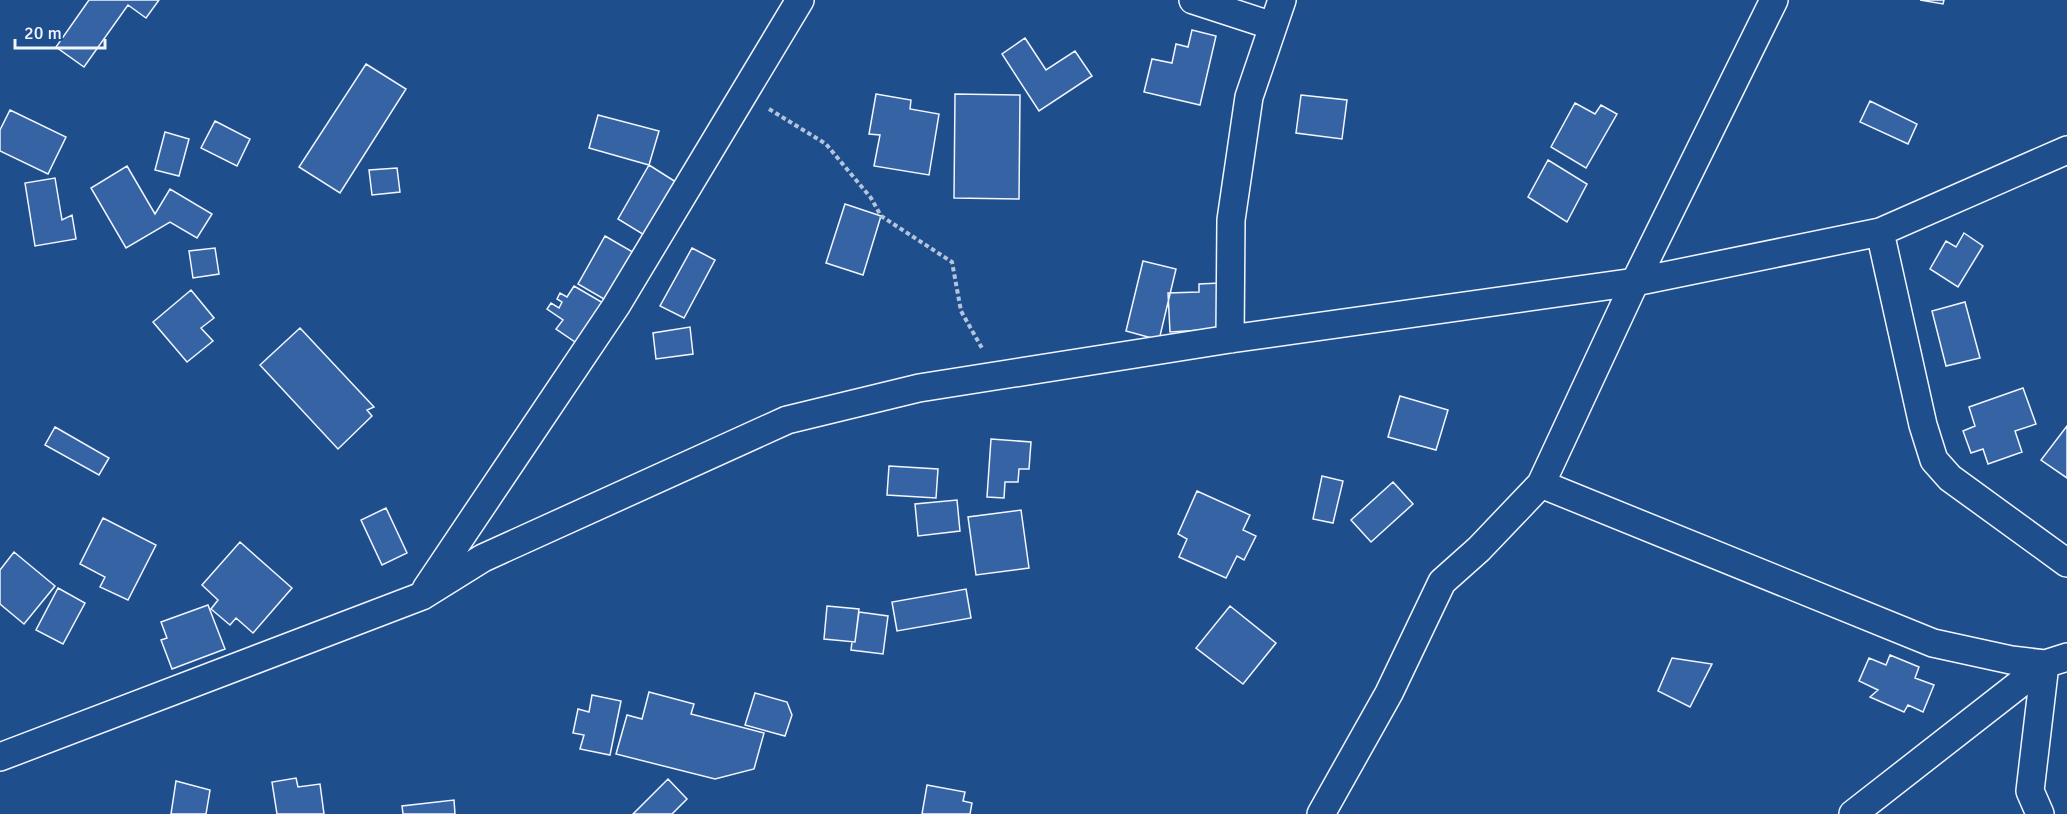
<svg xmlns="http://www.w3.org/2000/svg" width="2067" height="814" font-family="Signika,sans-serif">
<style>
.building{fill:#3563a3;stroke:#f2f6ff;stroke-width:1.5}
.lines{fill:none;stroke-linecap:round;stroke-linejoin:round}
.minor-casing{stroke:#f2f6ff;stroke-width:30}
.path{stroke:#b3c4dc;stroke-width:4;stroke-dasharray:4.5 3;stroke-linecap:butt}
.minor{stroke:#1f4e8c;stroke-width:27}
</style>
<rect width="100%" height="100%" fill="#1f4e8c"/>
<path class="building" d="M 89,0 L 159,0 L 146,18 L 128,5 L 84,67 L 56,47 Z
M 1920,0 L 1944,0 L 1943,4 Z
M 1192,30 L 1216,36 L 1200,105 L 1144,92 L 1152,59 L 1172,63 L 1176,44 L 1188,47 Z
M 1025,38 L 1046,70 L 1075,51 L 1092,76 L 1039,111 L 1002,54 Z
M 366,64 L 406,89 L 340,193 L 299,167 Z
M 876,94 L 911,100 L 910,109 L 939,114 L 929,175 L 874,166 L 880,135 L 869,134 Z
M 955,94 L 1020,95 L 1019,199 L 954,198 Z
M 1301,95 L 1347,100 L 1342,139 L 1296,133 Z
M 1870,101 L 1917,124 L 1908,144 L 1860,122 Z
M 1575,103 L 1595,114 L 1601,105 L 1617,114 L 1586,168 L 1551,147 Z
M 10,110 L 66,137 L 48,174 L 0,151 L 0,130 Z
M 598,115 L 659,131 L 649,165 L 589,148 Z
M 215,121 L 250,139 L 237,166 L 201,148 Z
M 165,132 L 189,139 L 179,176 L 155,170 Z
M 1548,160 L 1587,184 L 1567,222 L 1528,197 Z
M 649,165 L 687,189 L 654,241 L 618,219 Z
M 127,166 L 155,214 L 170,189 L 212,214 L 197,238 L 170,222 L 126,248 L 91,188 Z
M 397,168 L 400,192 L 372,195 L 369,170 Z
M 55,178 L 62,220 L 72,215 L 76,239 L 35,246 L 25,183 Z
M 845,204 L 881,216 L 863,275 L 826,263 Z
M 1964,233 L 1983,246 L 1958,287 L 1930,269 L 1946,241 L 1956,247 Z
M 605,236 L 643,258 L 616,306 L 578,284 Z
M 215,248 L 219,274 L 193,278 L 189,251 Z
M 692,248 L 715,260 L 684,318 L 660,306 Z
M 1143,261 L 1176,269 L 1159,340 L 1126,331 Z
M 1220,283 L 1218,329 L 1170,332 L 1168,293 L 1199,292 L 1199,284 Z
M 574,286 L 610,307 L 584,348 L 556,329 L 563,320 L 547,309 L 551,303 L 559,308 L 562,302 L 557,299 L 560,293 L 567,297 Z
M 191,290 L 214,318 L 201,328 L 213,341 L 187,362 L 153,322 Z
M 1965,302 L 1980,358 L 1946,366 L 1932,311 Z
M 690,327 L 693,354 L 656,359 L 653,333 Z
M 300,328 L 374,407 L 367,410 L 372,416 L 338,449 L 260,365 Z
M 2023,388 L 2036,424 L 2015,431 L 2022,452 L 1988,464 L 1983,449 L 1971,453 L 1963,431 L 1975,426 L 1969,407 Z
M 1400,396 L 1448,410 L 1436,450 L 1388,437 Z
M 2067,426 L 2067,478 L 2041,460 Z
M 55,427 L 109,458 L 99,475 L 45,445 Z
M 991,439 L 1031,442 L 1029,469 L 1019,469 L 1018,482 L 1005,482 L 1004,498 L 987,497 Z
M 889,466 L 938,469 L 936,498 L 887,495 Z
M 1322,476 L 1343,481 L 1333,523 L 1313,519 Z
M 1393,482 L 1413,504 L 1371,542 L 1351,520 Z
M 1197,491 L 1250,515 L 1243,530 L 1256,536 L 1244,560 L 1237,556 L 1226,578 L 1179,557 L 1187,539 L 1178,534 Z
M 957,500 L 960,531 L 918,536 L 915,504 Z
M 386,508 L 407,553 L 382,565 L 361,520 Z
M 1021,510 L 1029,568 L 976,575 L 968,517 Z
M 103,518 L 156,545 L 128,600 L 100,587 L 105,577 L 80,564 Z
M 240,542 L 292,588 L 253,633 L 236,618 L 230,625 L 211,609 L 218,600 L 202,585 Z
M 14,552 L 55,586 L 24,624 L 0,604 L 0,570 Z
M 58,588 L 85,603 L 63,644 L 36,630 Z
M 966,589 L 971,618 L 897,631 L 892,602 Z
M 208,605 L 225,649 L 172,669 L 161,640 L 167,638 L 161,622 Z
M 827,606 L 859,609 L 855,642 L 824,639 Z
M 1230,606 L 1276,643 L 1243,684 L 1196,648 Z
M 859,612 L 888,616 L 883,654 L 851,650 L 852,642 L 855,642 Z
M 1890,655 L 1919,667 L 1915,678 L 1934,685 L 1923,712 L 1908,705 L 1904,712 L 1870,697 L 1878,690 L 1859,681 L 1869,658 L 1886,665 Z
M 1672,658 L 1712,664 L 1690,707 L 1658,691 Z
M 649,692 L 694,704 L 691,714 L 764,733 L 754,769 L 715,779 L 616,754 L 627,715 L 642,719 Z
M 755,693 L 787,702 L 792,715 L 785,736 L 745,725 Z
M 592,695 L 621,701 L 610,755 L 580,749 L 584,735 L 573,733 L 578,709 L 589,712 Z
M 296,778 L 298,787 L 320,784 L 324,814 L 277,814 L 272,782 Z
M 668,779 L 687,799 L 672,814 L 633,814 Z
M 176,781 L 210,790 L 206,814 L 171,814 Z
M 927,785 L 965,792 L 963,801 L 972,803 L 970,814 L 922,814 Z
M 454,800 L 455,814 L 403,814 L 402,806 Z"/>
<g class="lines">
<g class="minor-casing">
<path id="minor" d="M 1193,0 L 1273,26
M 1880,232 L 1923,425 L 1934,460 L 1950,478 L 2067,563
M 1230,339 L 1231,220 L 1249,97 L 1282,0
M 1541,484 L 1933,643 L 2011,660 L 2045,664 L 2067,657
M 426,589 L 616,306 L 800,0
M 0,757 L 422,596 L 483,558 L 787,420 L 919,388 L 1230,339 L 1635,282 L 1880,232 L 2067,150
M 1321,814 L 1389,693 L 1442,582 L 1479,549 L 1541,484 L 1635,282 L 1774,0
M 1853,814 L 2045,664
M 2040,814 L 2030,791 L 2045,664"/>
</g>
<path class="path" d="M 769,109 L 826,144 L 871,198 L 881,216 L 952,262 L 961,311 L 983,350"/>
<use href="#minor" class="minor"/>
</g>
<path d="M15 39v9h90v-9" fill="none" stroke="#f2f6ff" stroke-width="3"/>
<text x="24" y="39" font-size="18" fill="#f2f6ff" stroke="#1f4e8c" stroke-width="4.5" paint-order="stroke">20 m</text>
</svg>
